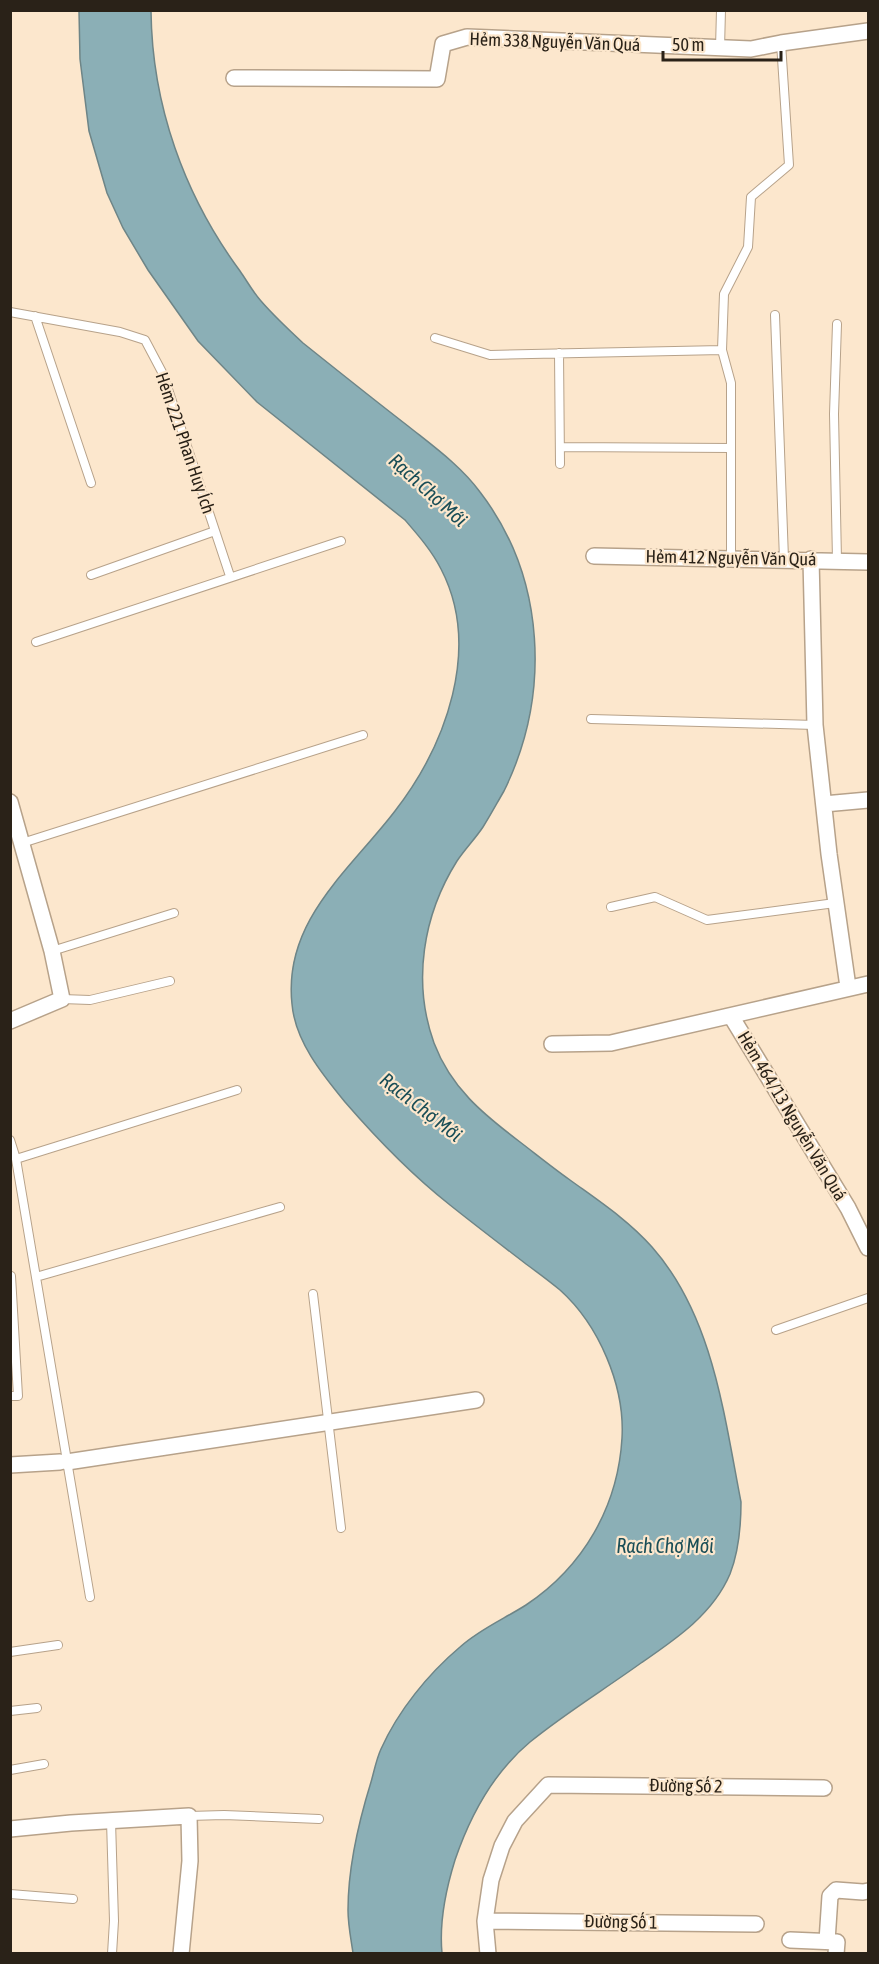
<svg xmlns="http://www.w3.org/2000/svg" width="879" height="1964" font-family="'Asap Condensed',sans-serif">
<style>
.water{fill:#8bafb6;stroke:#6e8587;stroke-width:1.5}
.lines{fill:none;stroke-linecap:round;stroke-linejoin:round}
.service-casing{stroke:#b7a28a;stroke-width:10}
.minor-casing{stroke:#b7a28a;stroke-width:18}
.service{stroke:#fff;stroke-width:8}
.minor{stroke:#fff;stroke-width:15}
.labels{text-anchor:middle;stroke-width:4.5;stroke-linejoin:round;paint-order:stroke}
.street-label{font-size:18px;fill:#2a2218;stroke:#fce7cd}
.water-label{font-size:20px;font-style:italic;fill:#1a4e57;stroke:#fce7cd}
</style>
<rect width="100%" height="100%" fill="#fce7cd"/>
<path class="water" d="M 79,11 L 151,11 C 152,105 184,195 240,271 C 247,281 253,292 261,301 C 274,316 289,330 303,343 C 338,371 373,399 408,426 C 433,446 461,466 480,492 C 546,578 551,695 504,791 C 497,803 490,816 483,827 C 475,839 465,849 457,861 C 423,915 412,982 434,1043 C 451,1088 483,1114 520,1142 C 537,1155 553,1168 570,1180 C 599,1201 628,1220 652,1247 C 713,1316 724,1415 741,1502 C 741,1526 739,1551 730,1574 C 713,1614 676,1639 641,1663 C 605,1689 564,1714 530,1742 C 494,1772 470,1816 455,1860 C 446,1889 439,1922 442,1953 L 353,1953 C 351,1939 348,1925 348,1910 C 348,1867 358,1824 371,1782 C 374,1772 376,1760 381,1749 C 398,1711 428,1674 460,1647 C 480,1629 504,1619 526,1605 C 583,1567 618,1507 622,1438 C 625,1386 599,1325 560,1290 C 549,1281 537,1272 526,1264 C 500,1244 475,1225 450,1205 C 412,1175 377,1139 345,1102 C 322,1074 295,1041 292,1004 C 283,921 349,871 395,811 C 446,745 482,648 441,569 C 432,551 418,535 405,520 L 257,402 L 198,341 L 148,270 L 123,228 L 107,193 L 89,131 L 80,59 Z"/>
<g class="lines">
<g class="service-casing">
<path id="service" d="M 720,48 L 721,10
M 10,312 L 120,332 L 145,340 L 163,374 L 230,576
M 775,315 L 784,559
M 35,316 L 91,483
M 837,324 L 834,414 L 837,560
M 435,338 L 490,355 L 722,350
M 559,353 L 560,464
M 560,447 L 731,448
M 731,557 L 731,383 L 722,350 L 724,294 L 748,247 L 751,197 L 789,165 L 781,43
M 91,575 L 215,531
M 36,642 L 341,541
M 591,719 L 815,725
M 22,843 L 363,735
M 611,907 L 655,897 L 707,920 L 835,903
M 52,951 L 174,913
M 62,999 L 90,1000 L 170,981
M 10,1140 L 16,1159 L 90,1597
M 16,1159 L 237,1090
M 36,1277 L 280,1207
M 313,1294 L 341,1528
M 776,1330 L 868,1298
M 10,1396 L 18,1396 L 11,1276
M 10,1652 L 58,1645
M 10,1711 L 37,1708
M 10,1770 L 44,1764
M 189,1816 L 224,1815 L 319,1819
M 111,1821 L 114,1921 L 112,1954
M 10,1894 L 73,1899"/>
</g>
<g class="minor-casing">
<path id="minor" d="M 234,78 L 437,79 L 443,44 L 467,37 L 751,49 L 781,43 L 868,31
M 594,556 L 868,562
M 811,559 L 815,725 L 829,854 L 848,987
M 10,802 L 52,951 L 62,999 L 10,1021
M 824,804 L 868,800
M 731,1016 L 848,1208 L 868,1248
M 552,1044 L 611,1043 L 868,984
M 67,1462 L 476,1400
M 10,1465 L 60,1462
M 10,1829 L 71,1823 L 189,1816 L 190,1861 L 181,1954
M 485,1921 L 756,1924
M 790,1940 L 837,1942 L 836,1954
M 827,1941 L 830,1896 L 836,1890 L 863,1892 L 868,1891
M 488,1954 L 485,1921 L 491,1880 L 502,1846 L 515,1821 L 548,1785 L 824,1788"/>
</g>
<use href="#service" class="service"/>
<use href="#minor" class="minor"/>
</g>
<g class="labels">
<g class="street-label">
<text transform="translate(555 42) rotate(2)" y="6">Hẻm 338 Nguyễn Văn Quá</text>
<text transform="translate(185 443) rotate(71)" y="6">Hẻm 221 Phan Huy Ích</text>
<text transform="translate(731 558) rotate(1)" y="6">Hẻm 412 Nguyễn Văn Quá</text>
<text transform="translate(792 1116) rotate(59)" y="6">Hẻm 464/13 Nguyễn Văn Quá</text>
<text transform="translate(686 1786) rotate(1)" y="6">Đường Số 2</text>
<text transform="translate(621 1922) rotate(1)" y="6">Đường Số 1</text>
</g>
<g class="water-label">
<text transform="translate(428 490) rotate(42)" y="7">Rạch Chợ Mới</text>
<text transform="translate(421 1107) rotate(38)" y="7">Rạch Chợ Mới</text>
<text x="665" y="1553">Rạch Chợ Mới</text>
</g>
</g>
<rect width="879" height="1964" fill="none" stroke="#2a2218" stroke-width="24"/>
<path d="M663 51v9h118v-9" fill="none" stroke="#2a2218" stroke-width="3"/>
<text x="672" y="51" font-size="18" fill="#2a2218" stroke="#fce7cd" stroke-width="4.5" paint-order="stroke">50 m</text>
</svg>
